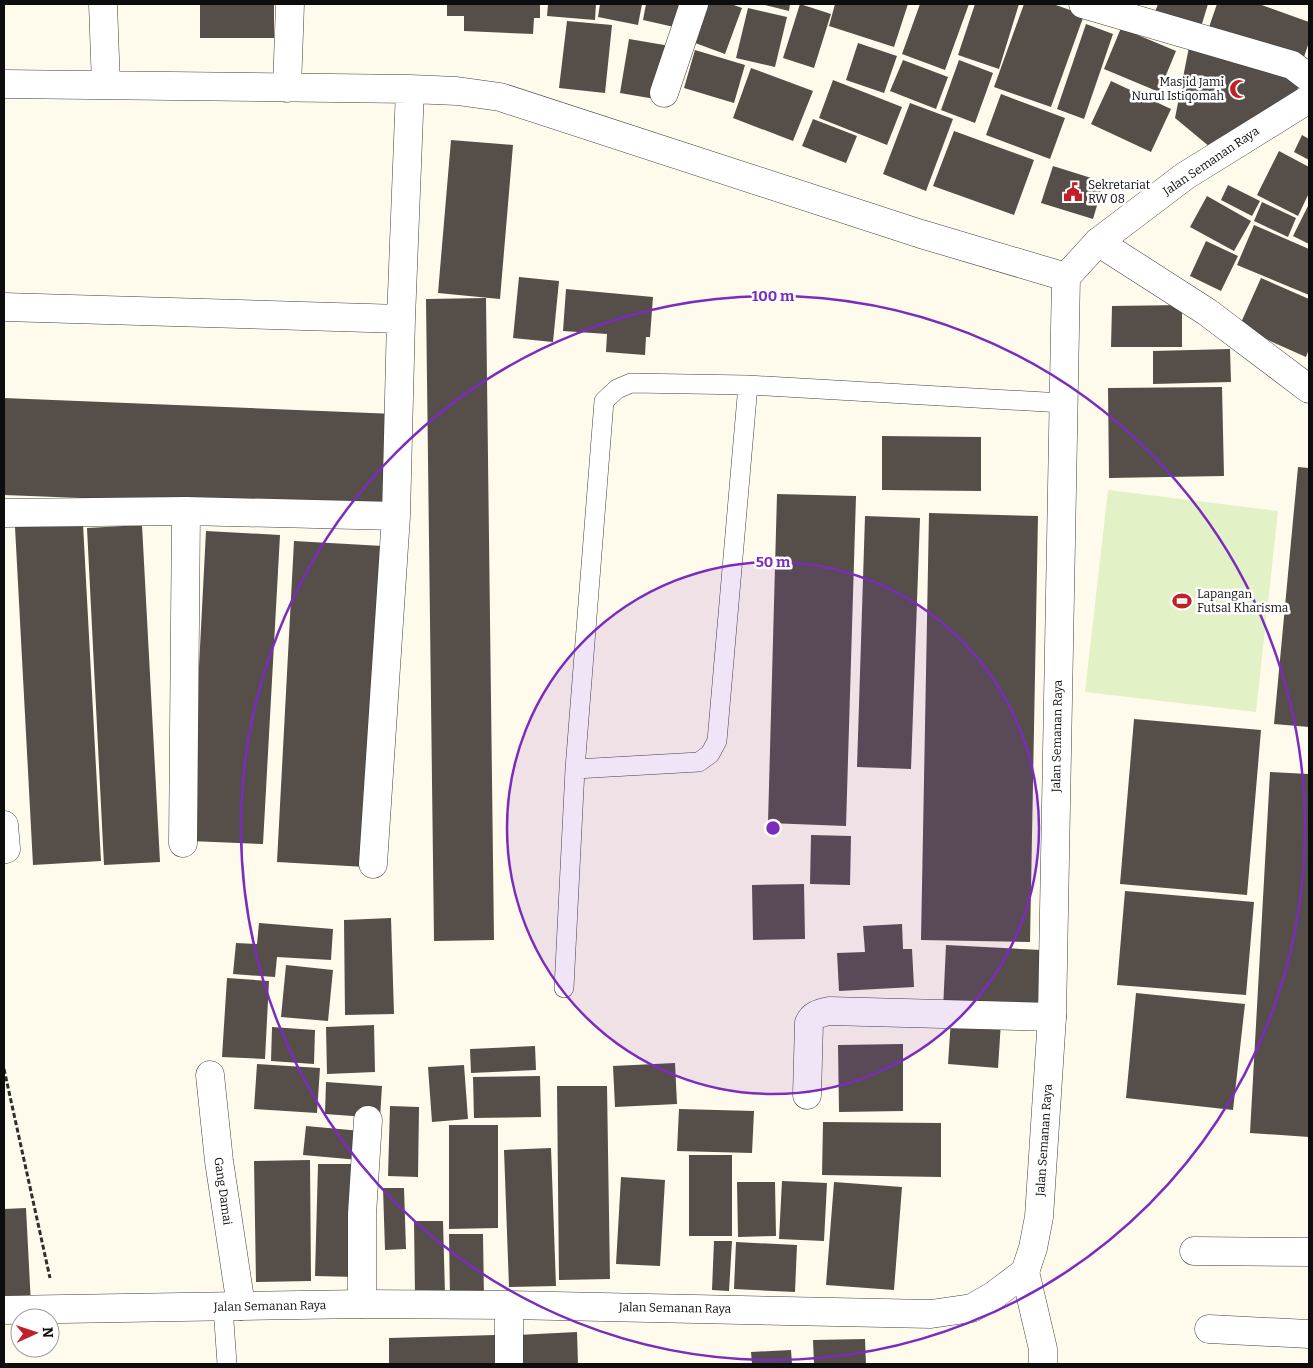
<svg xmlns="http://www.w3.org/2000/svg" width="1313" height="1368" font-family="Bitter,serif">
<style>
.pitch{fill:#e3f1c7}
.building{fill:#564e49}
.lines{fill:none;stroke-linecap:round;stroke-linejoin:round}
.service-casing{stroke:#404040;stroke-width:20}
.minor-casing{stroke:#404040;stroke-width:29}
.tertiary-casing{stroke:#404040;stroke-width:29}
.path{stroke:#2f2f2f;stroke-width:3;stroke-dasharray:5 2.5;stroke-linecap:butt}
.service{stroke:#fff;stroke-width:19}
.minor{stroke:#fff;stroke-width:28}
.tertiary{stroke:#fff;stroke-width:28}
.ring{fill:none;stroke:#7b2cbf;stroke-width:2.5}
.labels{text-anchor:middle;stroke-width:5;stroke-linejoin:round;paint-order:stroke}
.poi-label{font-size:12px;fill:#0d0d0d;stroke:#fff;text-anchor:start}
.street-label{font-size:12px;fill:#0d0d0d;stroke:#fff}
.centre{fill:#7b2cbf;stroke:#fff;stroke-width:2.5}
.ring-label{font-size:15px;text-anchor:middle;font-weight:bold;fill:#7b2cbf;stroke:#fff;stroke-width:5;stroke-linejoin:round;paint-order:stroke}
</style>
<rect width="100%" height="100%" fill="#fffbec"/>
<path class="pitch" d="M 1108,490 L 1278,511 L 1256,712 L 1085,692 Z"/>
<path class="building" d="M 200,4 L 274,4 L 274,38 L 200,38 Z
M 447,4 L 540,4 L 540,18 L 534,18 L 533,34 L 464,31 L 464,16 L 447,16 Z
M 548,4 L 596,4 L 595,20 L 547,16 Z
M 600,4 L 642,4 L 638,25 L 598,17 Z
M 646,4 L 688,4 L 683,29 L 643,20 Z
M 701,4 L 731,4 L 742,8 L 725,54 L 687,40 Z
M 761,4 L 790,4 L 789,11 Z
M 800,4 L 831,14 L 814,68 L 783,58 Z
M 835,4 L 908,4 L 894,47 L 829,26 Z
M 920,4 L 969,4 L 945,70 L 902,54 Z
M 975,4 L 1019,4 L 999,69 L 958,55 Z
M 1024,4 L 1053,4 L 1084,15 L 1051,107 L 994,87 Z
M 1158,4 L 1208,4 L 1201,27 L 1155,12 Z
M 1217,4 L 1259,4 L 1309,22 L 1309,42 L 1302,63 L 1208,30 Z
M 748,8 L 787,17 L 775,67 L 736,58 Z
M 567,21 L 612,25 L 605,93 L 559,88 Z
M 1086,24 L 1113,34 L 1084,119 L 1057,109 Z
M 1121,28 L 1176,51 L 1159,92 L 1104,69 Z
M 629,39 L 670,46 L 661,100 L 620,93 Z
M 1190,42 L 1303,75 L 1292,103 L 1216,152 L 1175,118 Z
M 858,43 L 897,56 L 884,93 L 846,80 Z
M 695,50 L 745,65 L 734,103 L 684,88 Z
M 903,60 L 948,77 L 936,109 L 890,91 Z
M 959,60 L 993,73 L 975,123 L 941,110 Z
M 751,68 L 813,91 L 793,141 L 733,118 Z
M 833,80 L 902,107 L 887,145 L 819,118 Z
M 1111,81 L 1171,109 L 1151,152 L 1091,124 Z
M 1001,94 L 1065,118 L 1050,159 L 986,135 Z
M 910,103 L 953,119 L 926,191 L 883,174 Z
M 813,119 L 857,136 L 846,163 L 802,146 Z
M 954,131 L 1034,160 L 1014,215 L 933,186 Z
M 1302,135 L 1309,139 L 1309,160 L 1294,152 Z
M 451,140 L 513,145 L 500,299 L 438,293 Z
M 1279,151 L 1309,167 L 1309,193 L 1298,216 L 1257,195 Z
M 1053,166 L 1104,182 L 1093,219 L 1041,203 Z
M 1228,185 L 1260,201 L 1252,216 L 1221,200 Z
M 1207,196 L 1251,221 L 1234,251 L 1190,227 Z
M 1262,202 L 1296,218 L 1288,237 L 1254,221 Z
M 1309,204 L 1309,244 L 1293,236 Z
M 1254,225 L 1309,249 L 1309,295 L 1237,265 Z
M 1206,241 L 1238,256 L 1221,291 L 1190,276 Z
M 519,277 L 559,281 L 553,342 L 513,338 Z
M 1261,278 L 1309,299 L 1309,349 L 1306,357 L 1239,327 Z
M 566,289 L 653,297 L 650,337 L 646,337 L 645,355 L 606,352 L 607,334 L 563,331 Z
M 486,298 L 494,940 L 434,941 L 426,299 Z
M 1182,305 L 1182,347 L 1111,347 L 1112,306 Z
M 1230,349 L 1231,382 L 1153,384 L 1153,351 Z
M 1222,387 L 1224,476 L 1109,478 L 1108,388 Z
M 4,398 L 395,414 L 391,510 L 4,495 Z
M 882,436 L 981,437 L 981,491 L 882,490 Z
M 1298,467 L 1309,468 L 1309,727 L 1274,724 Z
M 777,494 L 856,496 L 846,826 L 768,823 Z
M 929,513 L 1038,516 L 1030,942 L 921,940 Z
M 865,516 L 920,518 L 911,769 L 857,767 Z
M 83,524 L 101,861 L 33,865 L 15,527 Z
M 142,525 L 160,862 L 104,865 L 87,528 Z
M 206,531 L 280,535 L 263,844 L 190,841 Z
M 294,541 L 383,546 L 366,867 L 277,862 Z
M 1134,719 L 1261,730 L 1247,895 L 1120,884 Z
M 1270,772 L 1309,774 L 1309,1137 L 1250,1133 Z
M 811,835 L 851,836 L 850,885 L 810,884 Z
M 804,884 L 805,939 L 753,940 L 752,885 Z
M 1125,891 L 1254,902 L 1246,995 L 1117,985 Z
M 391,918 L 394,1014 L 345,1015 L 344,920 Z
M 259,923 L 333,929 L 331,960 L 277,957 L 275,977 L 233,974 L 236,943 L 257,944 Z
M 902,924 L 903,949 L 912,949 L 914,987 L 839,991 L 837,953 L 865,952 L 863,926 Z
M 946,945 L 1041,950 L 1037,1016 L 943,1010 Z
M 286,965 L 333,970 L 328,1021 L 281,1017 Z
M 227,978 L 269,981 L 265,1059 L 222,1057 Z
M 1136,993 L 1245,1004 L 1233,1110 L 1126,1098 Z
M 951,1019 L 1001,1022 L 998,1068 L 948,1064 Z
M 374,1025 L 375,1072 L 327,1074 L 326,1027 Z
M 272,1027 L 315,1030 L 314,1064 L 271,1061 Z
M 903,1044 L 903,1111 L 839,1112 L 838,1045 Z
M 535,1046 L 536,1070 L 471,1073 L 470,1049 Z
M 675,1063 L 677,1104 L 615,1107 L 613,1066 Z
M 257,1064 L 320,1068 L 317,1113 L 254,1109 Z
M 464,1065 L 468,1119 L 432,1122 L 428,1067 Z
M 540,1076 L 541,1117 L 474,1118 L 473,1077 Z
M 326,1082 L 382,1086 L 380,1118 L 325,1114 Z
M 557,1086 L 607,1086 L 610,1279 L 559,1280 Z
M 390,1106 L 419,1107 L 418,1177 L 388,1176 Z
M 679,1109 L 754,1111 L 752,1153 L 677,1151 Z
M 823,1122 L 941,1123 L 941,1177 L 822,1175 Z
M 449,1125 L 498,1125 L 498,1228 L 449,1229 Z
M 306,1126 L 361,1131 L 359,1160 L 303,1155 Z
M 551,1148 L 556,1286 L 509,1287 L 504,1150 Z
M 689,1155 L 732,1155 L 732,1236 L 689,1236 Z
M 310,1160 L 311,1281 L 256,1282 L 254,1161 Z
M 318,1164 L 360,1164 L 357,1277 L 315,1276 Z
M 621,1177 L 665,1180 L 660,1266 L 616,1264 Z
M 782,1181 L 827,1183 L 824,1241 L 779,1239 Z
M 737,1182 L 775,1182 L 776,1236 L 738,1237 Z
M 834,1182 L 902,1187 L 894,1290 L 826,1285 Z
M 383,1188 L 404,1188 L 406,1249 L 385,1250 Z
M 26,1208 L 31,1305 L 4,1307 L 4,1209 Z
M 414,1221 L 443,1221 L 445,1294 L 415,1294 Z
M 449,1234 L 483,1234 L 484,1299 L 450,1299 Z
M 714,1241 L 732,1241 L 729,1291 L 712,1290 Z
M 736,1242 L 797,1245 L 795,1292 L 734,1289 Z
M 577,1332 L 578,1364 L 519,1364 L 517,1335 Z
M 495,1335 L 496,1364 L 389,1364 L 389,1338 Z
M 865,1339 L 866,1364 L 814,1364 L 813,1340 Z
M 791,1350 L 792,1364 L 752,1364 L 751,1352 Z"/>
<g class="lines">
<g class="service-casing">
<path id="service" d="M 575,769 L 699,762 L 710,754 L 717,741 L 748,385
M 564,988 L 575,769 L 604,401 L 617,389 L 631,383 L 748,385 L 1063,403
M 223,1307 L 227,1364"/>
</g>
<g class="minor-casing">
<path id="minor" d="M 103,4 L 106,85
M 1083,4 L 1292,65 L 1309,78
M 4,84 L 410,89 L 457,91 L 500,97 L 921,234 L 1066,277
M 287,88 L 290,4
M 664,93 L 694,4
M 1098,242 L 1207,312 L 1309,389
M 4,307 L 401,319
M 4,513 L 186,511 L 396,516
M 4,825 L 6,849
M 183,843 L 186,511
M 373,864 L 396,516 L 401,319 L 410,89
M 210,1075 L 219,1161 L 241,1306
M 807,1095 L 809,1023 C 813,1014 821,1013 829,1011 L 1052,1017
M 1194,1251 L 1309,1252
M 1025,1272 L 1043,1349 L 1043,1364
M 362,1304 L 362,1214 L 368,1120
M 1209,1329 L 1309,1334
M 509,1364 L 509,1305"/>
</g>
<g class="tertiary-casing">
<path id="tertiary" d="M 4,1310 L 362,1304 L 509,1305 L 931,1314 L 972,1308 L 993,1296 L 1025,1272 L 1033,1248 L 1039,1217 L 1052,1017 L 1066,277 L 1098,242 L 1185,176 L 1309,99"/>
</g>
<path class="path" d="M 4,1069 L 50,1278"/>
<use href="#service" class="service"/>
<use href="#minor" class="minor"/>
<use href="#tertiary" class="tertiary"/>
</g>
<circle cx="773" cy="828" r="266" fill="#7b2cbf" fill-opacity=".12"/>
<g class="ring">
<circle cx="773" cy="828" r="266"/>
<circle cx="773" cy="828" r="532"/>
</g>
<defs>
<g id="mosque-bare" transform="scale(1.5)"><path d="M3.5-4.9A6 6 0 1 0 3.5 4.9A5 5 0 1 1 3.5-4.9Z" fill="#c12028" stroke="#fff" stroke-width="2.5" paint-order="stroke"/></g>
<g id="civic-bare" transform="scale(1.5)"><path d="M-.6-6.5H3V-4.5H.6V-3L4-1V1h2V6H-6V1h2V-1L-.6-3ZM-1.2 2.5V6h2.4V2.5Z" fill="#c12028" stroke="#fff" stroke-width="2.5" paint-order="stroke"/></g>
<g id="stadium-bare" transform="scale(1.5)"><path d="M0-5a6.5 5 0 1 0 0 10a6.5 5 0 1 0 0-10ZM-3.5-1.8h7v3.6h-7Z" fill="#c12028" stroke="#fff" stroke-width="2.5" paint-order="stroke"/></g>
</defs>
<g fill-rule="evenodd">
<use href="#mosque-bare" x="1239" y="89"/>
<use href="#civic-bare" x="1073" y="192"/>
<use href="#stadium-bare" x="1182" y="601"/>
</g>
<g class="labels">
<g class="poi-label">
<text x="1224" y="86" text-anchor="end">Masjid Jami<tspan x="1224" dy="14">Nurul Istiqomah</tspan></text>
<text x="1088" y="189">Sekretariat<tspan x="1088" dy="14">RW 08</tspan></text>
<text x="1197" y="598">Lapangan<tspan x="1197" dy="14">Futsal Kharisma</tspan></text>
</g>
<g class="street-label">
<text transform="translate(1211 161) rotate(-34)" y="4">Jalan Semanan Raya</text>
<text transform="translate(1057 736) rotate(-89)" y="4">Jalan Semanan Raya</text>
<text transform="translate(1044 1140) rotate(-86)" y="4">Jalan Semanan Raya</text>
<text transform="translate(223 1191) rotate(82)" y="4">Gang Damai</text>
<text transform="translate(270 1306) rotate(-1)" y="4">Jalan Semanan Raya</text>
<text transform="translate(675 1308) rotate(1)" y="4">Jalan Semanan Raya</text>
</g>
</g>
<circle cx="773" cy="828" r="8" class="centre"/>
<g class="ring-label">
<text x="773" y="301">100 m</text>
<text x="773" y="567">50 m</text>
</g>
<rect width="1313" height="1368" fill="none" stroke="#0d0d0d" stroke-width="10"/>
<g transform="translate(35 1333) rotate(87)"><circle r="24" fill="#ffffff" stroke="#9e9e9e"/>
<path d="M0-4L9 19L0 12L-9 19Z" fill="#c12028"/>
<text y="-8" font-size="14" font-weight="bold" text-anchor="middle" fill="#0d0d0d">N</text>
</g>
</svg>
